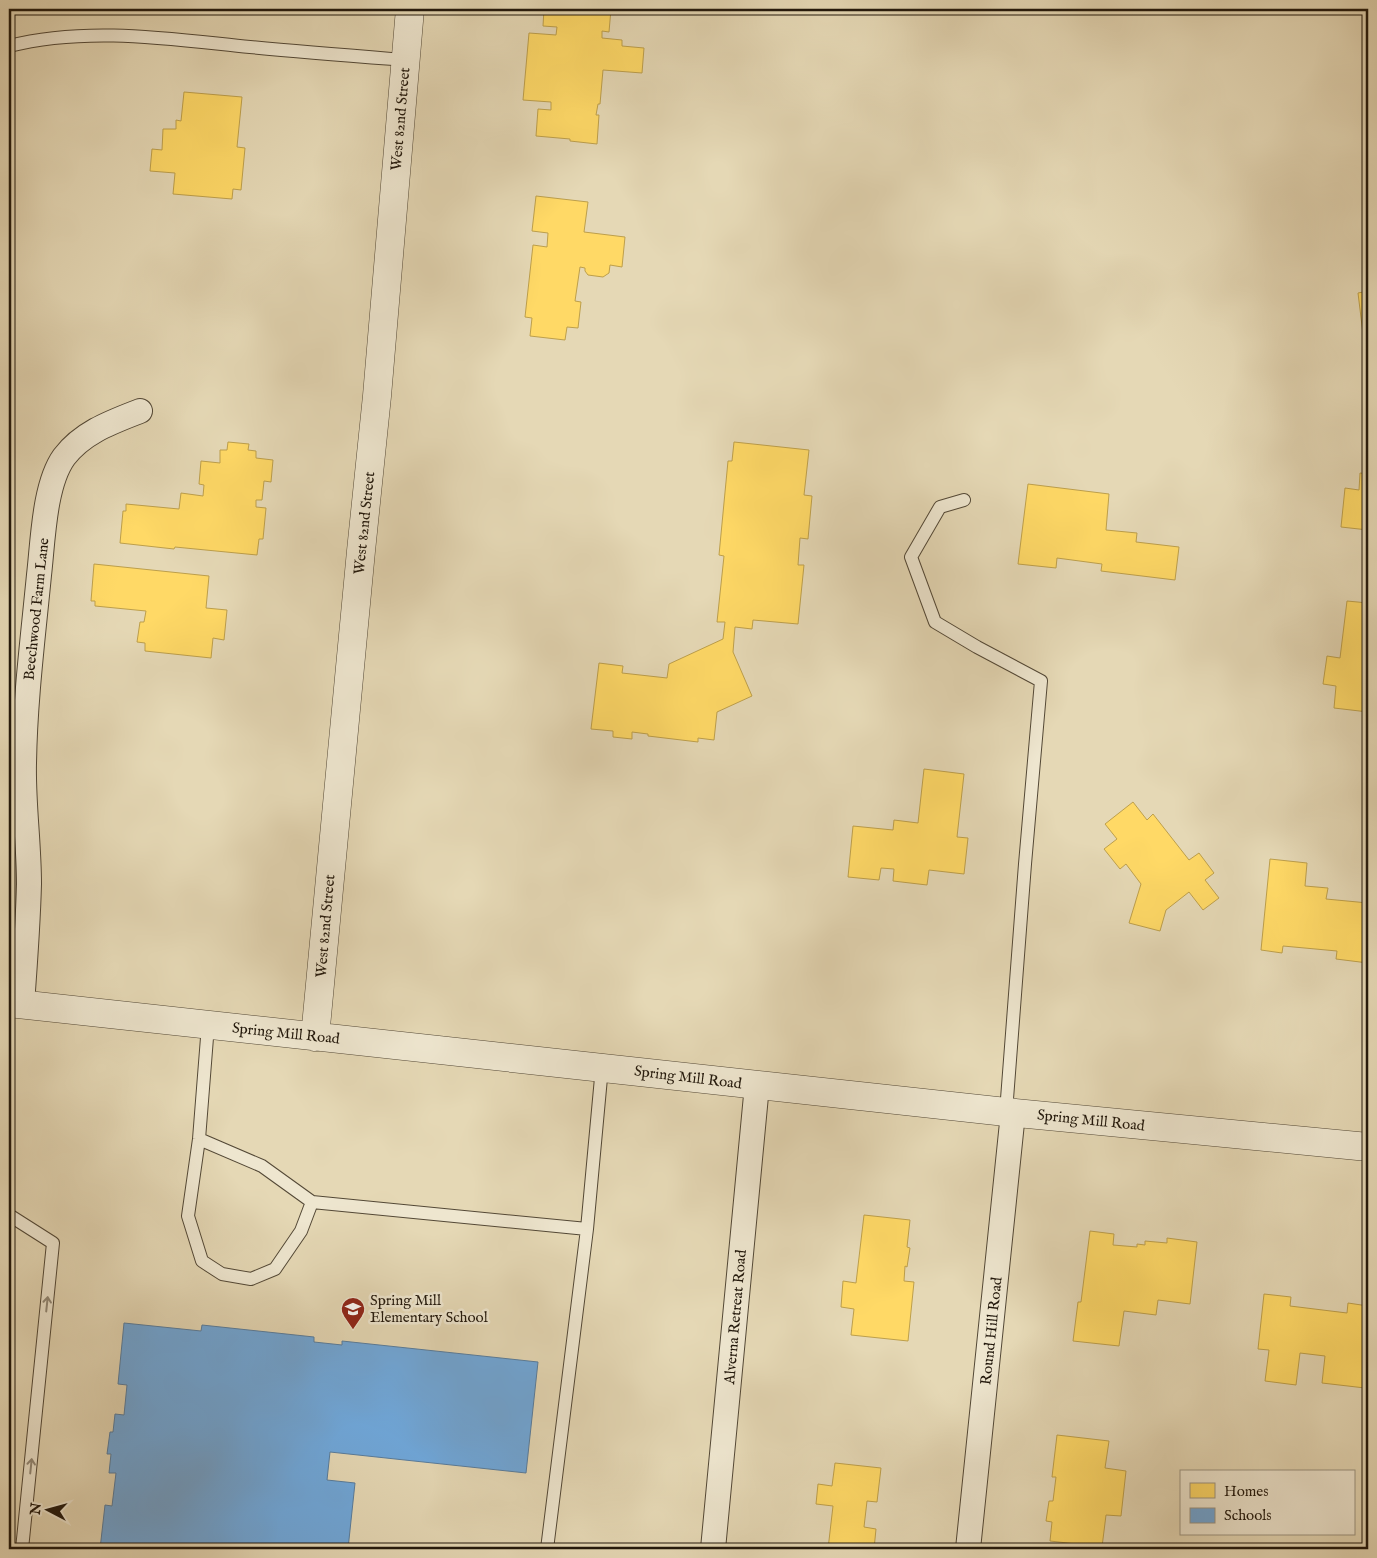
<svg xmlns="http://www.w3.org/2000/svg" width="1377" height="1558" font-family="'IM FELL English',serif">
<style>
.homes{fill:#ffd966;stroke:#bd9f4b}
.schools{fill:#6fa8dc;stroke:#587d9e}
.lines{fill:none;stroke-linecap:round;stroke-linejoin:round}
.service-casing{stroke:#534836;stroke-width:14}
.minor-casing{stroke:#534836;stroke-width:26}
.tertiary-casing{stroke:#534836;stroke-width:29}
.service{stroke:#eee6cf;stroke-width:12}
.minor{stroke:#eee6cf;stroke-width:24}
.tertiary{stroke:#eee6cf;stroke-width:28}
.oneway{stroke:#928977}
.labels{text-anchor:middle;stroke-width:5;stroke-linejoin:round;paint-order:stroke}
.street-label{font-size:15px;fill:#22180c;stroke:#eee6cf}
.poi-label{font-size:15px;fill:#22180c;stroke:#eee6cf;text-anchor:start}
</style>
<rect width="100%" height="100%" fill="#e5d8b5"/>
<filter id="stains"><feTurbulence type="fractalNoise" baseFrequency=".004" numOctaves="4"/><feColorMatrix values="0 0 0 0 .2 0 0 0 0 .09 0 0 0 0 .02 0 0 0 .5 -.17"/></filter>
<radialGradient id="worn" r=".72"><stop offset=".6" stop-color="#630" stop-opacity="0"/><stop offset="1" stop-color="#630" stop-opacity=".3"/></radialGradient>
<path class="homes" d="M 544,9 L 611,9 L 609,32 L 602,31 L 602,38 L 622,40 L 622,46 L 644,48 L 642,73 L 603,70 L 600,104 L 598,104 L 596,115 L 599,115 L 597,144 L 570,141 L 570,139 L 536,136 L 538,109 L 551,110 L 551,102 L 523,100 L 529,33 L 556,35 L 557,27 L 543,26 Z
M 184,92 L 242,97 L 237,147 L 245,148 L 241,190 L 233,189 L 232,199 L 173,194 L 175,173 L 150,171 L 152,149 L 162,150 L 163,129 L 176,129 L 176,120 L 181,121 Z
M 536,196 L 588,202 L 584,232 L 625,237 L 622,267 L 610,265 L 609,273 L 603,277 L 588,275 L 585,271 L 585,268 L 580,267 L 575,301 L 581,302 L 578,328 L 567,327 L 565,340 L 530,336 L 532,318 L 525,317 L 533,245 L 547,247 L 548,233 L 532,231 Z
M 1368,291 L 1368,375 L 1358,293 Z
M 228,442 L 249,444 L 248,450 L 256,451 L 256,458 L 273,460 L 271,482 L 264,481 L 262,500 L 256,500 L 256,507 L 266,508 L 263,539 L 259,539 L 257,555 L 175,547 L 174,549 L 120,543 L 123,511 L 126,511 L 126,504 L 179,509 L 181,493 L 203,496 L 204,485 L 199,484 L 201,461 L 220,463 L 220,450 L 227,450 Z
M 734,442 L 809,450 L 804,495 L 812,496 L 808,539 L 800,538 L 798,565 L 804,565 L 798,624 L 753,620 L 752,629 L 735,627 L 733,652 L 752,696 L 717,712 L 714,740 L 698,738 L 698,742 L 648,736 L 648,734 L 632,732 L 632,739 L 613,737 L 613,731 L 591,729 L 599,663 L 623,666 L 622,673 L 667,678 L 669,664 L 723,639 L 725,622 L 717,622 L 724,556 L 719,555 L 728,461 L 732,461 Z
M 1360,473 L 1368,474 L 1368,530 L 1341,527 L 1345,488 L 1359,490 Z
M 1028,484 L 1109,494 L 1106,530 L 1137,533 L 1136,542 L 1179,547 L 1175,580 L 1101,571 L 1102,564 L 1057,558 L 1056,568 L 1018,564 Z
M 94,564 L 209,576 L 206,608 L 227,610 L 224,640 L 213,638 L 211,658 L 145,651 L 145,643 L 137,642 L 140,622 L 144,622 L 146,611 L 95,606 L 95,601 L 91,601 Z
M 1347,601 L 1368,603 L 1368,712 L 1334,708 L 1336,686 L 1323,684 L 1327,656 L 1340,658 Z
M 924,769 L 964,774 L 957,837 L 968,838 L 964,874 L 929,870 L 927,885 L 893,881 L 894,869 L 881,868 L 879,880 L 848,877 L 853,826 L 893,830 L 894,820 L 918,823 Z
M 1133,802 L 1147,820 L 1153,814 L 1189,860 L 1199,853 L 1214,873 L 1205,880 L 1219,898 L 1203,910 L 1189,892 L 1166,910 L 1160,931 L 1129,923 L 1141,884 L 1126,864 L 1120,869 L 1104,849 L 1117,839 L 1105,824 Z
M 1270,859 L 1307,863 L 1305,886 L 1328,888 L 1326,899 L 1368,903 L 1368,963 L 1336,959 L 1337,951 L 1283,946 L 1282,953 L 1261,950 Z
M 864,1215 L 910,1220 L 907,1247 L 910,1248 L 907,1267 L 905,1266 L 904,1281 L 914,1282 L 908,1341 L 851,1335 L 854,1309 L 841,1307 L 843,1281 L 856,1283 Z
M 1090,1231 L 1114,1234 L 1113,1245 L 1137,1247 L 1137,1244 L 1145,1245 L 1145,1241 L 1167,1243 L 1167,1238 L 1197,1242 L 1190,1304 L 1158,1300 L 1156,1315 L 1124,1311 L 1119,1346 L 1073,1341 L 1078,1302 L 1081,1302 Z
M 1264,1294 L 1291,1297 L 1290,1306 L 1347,1313 L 1348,1303 L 1368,1306 L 1368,1360 L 1365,1388 L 1322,1383 L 1325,1356 L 1300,1353 L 1296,1385 L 1265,1381 L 1269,1350 L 1258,1349 Z
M 1057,1435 L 1109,1441 L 1105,1468 L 1126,1471 L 1121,1516 L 1106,1515 L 1102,1547 L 1050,1541 L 1052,1522 L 1046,1521 L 1049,1501 L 1053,1501 L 1056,1477 L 1052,1477 Z
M 835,1463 L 881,1468 L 877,1502 L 867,1501 L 864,1527 L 876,1529 L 874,1549 L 828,1549 L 833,1506 L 816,1504 L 818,1484 L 832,1486 Z"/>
<path class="schools" d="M 124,1323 L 201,1331 L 202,1325 L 314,1337 L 314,1342 L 342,1345 L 342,1341 L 538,1362 L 526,1473 L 330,1452 L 327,1480 L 355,1483 L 348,1549 L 100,1549 L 105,1505 L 112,1506 L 116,1473 L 109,1473 L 111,1454 L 107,1454 L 110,1432 L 113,1432 L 115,1414 L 124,1415 L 127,1385 L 118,1384 Z"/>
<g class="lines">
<g class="service-casing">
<path id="service" d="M 9,46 C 88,26 170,39 250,47 C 302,52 354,56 405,60
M 964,500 L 940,507 L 911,557 L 935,622 L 977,647 L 1041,681 L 1025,864 L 1006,1112
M 208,1025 L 199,1139 L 188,1216 L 202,1261 L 222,1274 L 251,1279 L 275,1269 L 301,1231 L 312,1202 L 587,1229 L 602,1067
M 199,1139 L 262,1166 L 312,1202
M 9,1215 L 53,1243 L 22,1549
M 547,1549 L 587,1229"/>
</g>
<g class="minor-casing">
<path id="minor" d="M 22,1004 C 25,964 28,924 29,884 C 29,843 23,803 24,763 C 25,700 33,637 39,575 C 43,541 44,485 64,457 C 83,432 112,422 140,411
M 713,1549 L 757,1085
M 968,1549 L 1013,1113"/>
</g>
<g class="tertiary-casing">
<path id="tertiary" d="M 9,1003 L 1006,1112 L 1368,1147
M 315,1037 L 361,551 L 377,396 L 410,9"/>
</g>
<use href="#service" class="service"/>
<use href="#minor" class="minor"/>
<use href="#tertiary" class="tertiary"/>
</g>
<defs><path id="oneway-shaft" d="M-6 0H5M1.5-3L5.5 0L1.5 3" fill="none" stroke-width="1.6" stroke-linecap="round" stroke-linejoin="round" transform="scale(1.25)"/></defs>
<g class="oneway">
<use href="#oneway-shaft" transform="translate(47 1304) rotate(-84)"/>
<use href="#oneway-shaft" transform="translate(31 1466) rotate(-84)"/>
</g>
<defs>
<g id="school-pin" transform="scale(1.25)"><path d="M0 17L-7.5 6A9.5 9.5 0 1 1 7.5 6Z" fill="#8f2418" stroke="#eee6cf"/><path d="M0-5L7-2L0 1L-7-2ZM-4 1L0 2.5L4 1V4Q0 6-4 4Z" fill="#fff"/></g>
</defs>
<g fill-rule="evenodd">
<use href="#school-pin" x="353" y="1309"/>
</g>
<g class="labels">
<g class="street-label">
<text transform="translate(400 119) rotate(-85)" y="5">West 82nd Street</text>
<text transform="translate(364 523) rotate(-84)" y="5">West 82nd Street</text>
<text transform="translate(36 609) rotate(-84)" y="5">Beechwood Farm Lane</text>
<text transform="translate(325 926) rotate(-85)" y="5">West 82nd Street</text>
<text transform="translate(286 1033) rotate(6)" y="5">Spring Mill Road</text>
<text transform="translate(688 1077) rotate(7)" y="5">Spring Mill Road</text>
<text transform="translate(1091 1120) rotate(6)" y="5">Spring Mill Road</text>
<text transform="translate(735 1317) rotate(-85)" y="5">Alverna Retreat Road</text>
<text transform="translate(991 1331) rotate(-84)" y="5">Round Hill Road</text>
</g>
<g class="poi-label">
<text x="370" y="1305">Spring Mill<tspan x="370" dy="17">Elementary School</tspan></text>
</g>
</g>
<rect width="1377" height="1558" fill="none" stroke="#e5d8b5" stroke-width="30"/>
<rect x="10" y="10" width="1357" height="1538" fill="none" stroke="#22180c" stroke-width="2.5"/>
<rect x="15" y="15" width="1347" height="1528" fill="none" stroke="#22180c"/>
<rect x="1180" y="1470" width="175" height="65" fill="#eee6cf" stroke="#9c9481"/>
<rect x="1190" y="1483" width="25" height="15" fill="#ffd966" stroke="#9c9481"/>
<text x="1224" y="1496" font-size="15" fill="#22180c">Homes</text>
<rect x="1190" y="1508" width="25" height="15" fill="#6fa8dc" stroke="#9c9481"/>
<text x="1224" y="1520" font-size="15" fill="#22180c">Schools</text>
<g transform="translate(48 1510) rotate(276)" stroke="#eee6cf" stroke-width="4" paint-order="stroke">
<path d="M0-4L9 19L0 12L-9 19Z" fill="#22180c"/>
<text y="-8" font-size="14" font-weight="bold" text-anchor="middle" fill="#22180c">N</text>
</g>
<rect width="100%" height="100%" filter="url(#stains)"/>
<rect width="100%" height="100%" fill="url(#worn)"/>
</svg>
